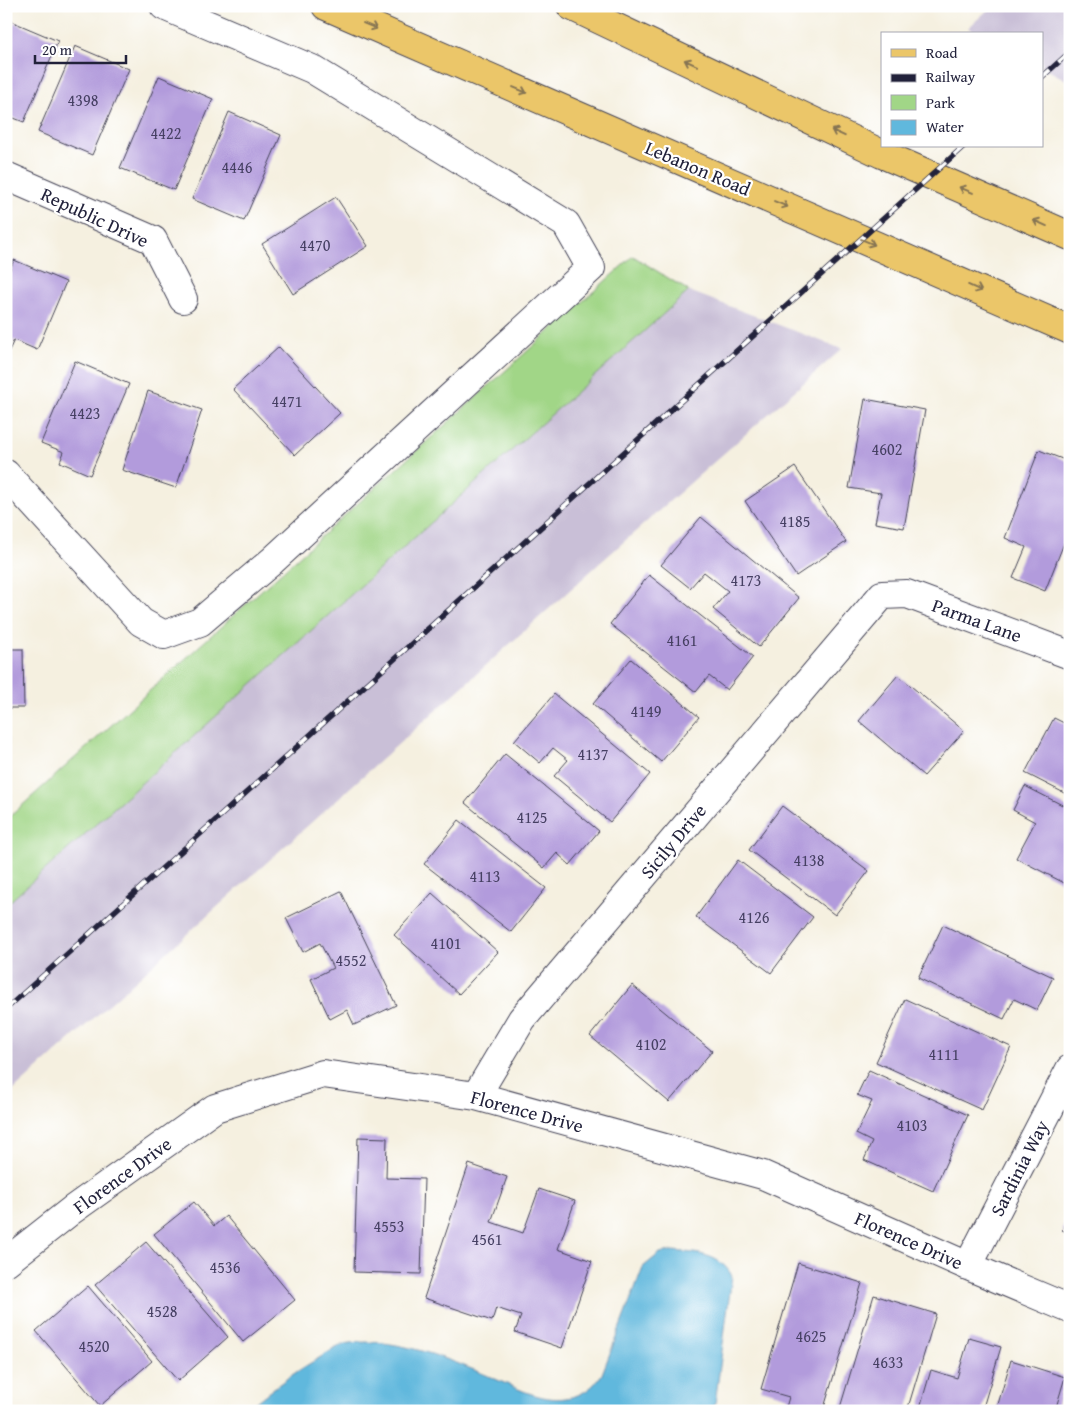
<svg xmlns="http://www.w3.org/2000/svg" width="1076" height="1417" font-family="'Gentium Book Plus',serif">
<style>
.industrial{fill:#c9bfd7}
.green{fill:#a1d687;stroke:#627c61}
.water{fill:#60b8dd;stroke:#416d8c}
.building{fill:#b29bdc}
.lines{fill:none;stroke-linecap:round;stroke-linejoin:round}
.minor-casing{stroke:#424154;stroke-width:30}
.major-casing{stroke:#424154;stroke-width:30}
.minor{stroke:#fff;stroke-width:28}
.major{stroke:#ebc669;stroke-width:28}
.rail-casing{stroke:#22223b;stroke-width:5.5}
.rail{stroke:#fff;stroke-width:4;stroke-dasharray:11;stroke-linecap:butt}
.oneway{stroke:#867452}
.labels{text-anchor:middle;stroke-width:4.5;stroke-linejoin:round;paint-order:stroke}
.number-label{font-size:16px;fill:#464063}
.street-label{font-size:19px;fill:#22223b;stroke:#fff}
</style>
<rect width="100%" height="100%" fill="#fff"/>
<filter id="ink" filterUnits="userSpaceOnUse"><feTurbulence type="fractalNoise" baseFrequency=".02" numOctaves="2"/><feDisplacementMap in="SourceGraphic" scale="10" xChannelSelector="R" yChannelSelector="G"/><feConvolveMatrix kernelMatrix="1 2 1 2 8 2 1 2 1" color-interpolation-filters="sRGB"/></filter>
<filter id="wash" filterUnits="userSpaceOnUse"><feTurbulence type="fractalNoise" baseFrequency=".0096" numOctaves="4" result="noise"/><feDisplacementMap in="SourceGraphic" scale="20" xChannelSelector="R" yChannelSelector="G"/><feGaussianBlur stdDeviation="1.12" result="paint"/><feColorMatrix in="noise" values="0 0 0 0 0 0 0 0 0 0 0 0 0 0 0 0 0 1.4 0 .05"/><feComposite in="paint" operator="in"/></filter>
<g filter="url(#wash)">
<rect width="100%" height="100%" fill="#f5f0e0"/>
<path class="industrial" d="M 992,6 L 1070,6 L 1070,82 L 1042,67 L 1042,34 L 979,34 L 968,28 Z
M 689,291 L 842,349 L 601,562 L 6,1097 L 6,905 Z"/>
<path class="green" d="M 633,256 L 689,291 L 6,905 L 6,820 Z"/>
<path class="water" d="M 672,1251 C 695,1253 720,1253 732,1276 L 714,1411 L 245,1411 C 269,1391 293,1373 319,1358 C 329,1352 340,1344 350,1343 C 397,1337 451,1360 493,1378 C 514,1387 542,1402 566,1398 C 582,1396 594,1387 602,1374 L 643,1267 L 660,1253 Z"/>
<g id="blocks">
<path class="building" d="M 6,19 L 58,41 L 24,122 L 6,115 Z
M 75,46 L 129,69 L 92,155 L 38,132 Z
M 159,76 L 213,99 L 174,190 L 120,168 Z
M 229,112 L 281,135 L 244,221 L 192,199 Z
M 336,197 L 368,246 L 293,294 L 262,244 Z
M 14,260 L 66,282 L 37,350 L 14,340 L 6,357 L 6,278 Z
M 279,347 L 340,413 L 295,455 L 233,389 Z
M 75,361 L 129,384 L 90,475 L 60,462 L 64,452 L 41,443 Z
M 148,391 L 202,410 L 176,488 L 122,470 Z
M 865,399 L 925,410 L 904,528 L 875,523 L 881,493 L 849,488 Z
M 1039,450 L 1070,462 L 1070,528 L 1045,591 L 1013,578 L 1026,547 L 1005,538 Z
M 795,467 L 846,542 L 796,576 L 745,501 Z
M 701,517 L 799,598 L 759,647 L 713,609 L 728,591 L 704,572 L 690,588 L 661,565 Z
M 649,575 L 753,657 L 727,690 L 709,676 L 696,692 L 610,624 Z
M 6,649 L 23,649 L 24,708 L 6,708 Z
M 631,659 L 699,717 L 661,762 L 593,704 Z
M 898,675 L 964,731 L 924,776 L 859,721 Z
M 554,694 L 650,774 L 610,822 L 554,776 L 568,760 L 553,748 L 540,763 L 514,741 Z
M 1054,718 L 1070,726 L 1070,796 L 1025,773 Z
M 505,754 L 599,831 L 570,865 L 557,853 L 544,868 L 465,803 Z
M 1025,786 L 1070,809 L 1070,886 L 1016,858 L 1035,822 L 1013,810 Z
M 782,806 L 869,871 L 835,915 L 749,850 Z
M 459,820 L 546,888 L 511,932 L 424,864 Z
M 738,860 L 813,917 L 771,973 L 696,917 Z
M 341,891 L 396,1005 L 354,1025 L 347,1010 L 330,1019 L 311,979 L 333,968 L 320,943 L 303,952 L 286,918 Z
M 432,893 L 498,952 L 459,994 L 394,935 Z
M 943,925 L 1053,977 L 1037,1010 L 1014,999 L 1004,1019 L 918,978 Z
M 632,985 L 712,1051 L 669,1102 L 590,1036 Z
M 905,999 L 1011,1047 L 982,1110 L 876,1062 Z
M 869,1070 L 968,1115 L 933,1191 L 864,1160 L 872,1142 L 856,1134 L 872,1101 L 857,1095 Z
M 358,1137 L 387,1138 L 386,1178 L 424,1179 L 421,1274 L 354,1272 Z
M 469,1164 L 507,1177 L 491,1222 L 523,1233 L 539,1189 L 575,1201 L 558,1249 L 592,1261 L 562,1348 L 515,1332 L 521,1316 L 496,1308 L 492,1321 L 424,1298 Z
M 194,1202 L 214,1226 L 226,1216 L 295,1300 L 243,1342 L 154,1234 Z
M 1070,1213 L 1070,1234 L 1062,1230 Z
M 146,1242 L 228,1337 L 178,1381 L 95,1285 Z
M 798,1263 L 862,1283 L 823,1411 L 785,1411 L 789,1397 L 761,1389 Z
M 88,1286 L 152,1361 L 100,1406 L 36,1331 Z
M 874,1295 L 936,1314 L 907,1411 L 839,1411 Z
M 969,1338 L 1001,1347 L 982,1411 L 919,1411 L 931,1370 L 957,1378 Z
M 1011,1360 L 1065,1377 L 1055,1411 L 996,1411 Z"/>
</g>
</g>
<g filter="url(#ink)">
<use href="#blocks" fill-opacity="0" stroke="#424154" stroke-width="1"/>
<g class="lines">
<g class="minor-casing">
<path id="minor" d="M 6,176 L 153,240 L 183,299
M 6,474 L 141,622 L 164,635 L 200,622 L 272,561 L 591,268 L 566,224 L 312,69 L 164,6
M 476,1096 L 522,1019 L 882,595 L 907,594 L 1070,655
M 6,1262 L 72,1210 L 215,1108 L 323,1074 L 476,1096 L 763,1175 L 968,1266 L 1070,1309
M 968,1266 L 1070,1069"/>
</g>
<g class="major-casing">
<path id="major" d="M 326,6 L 1070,330
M 571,6 L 882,154 L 1070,236"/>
</g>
<use href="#minor" class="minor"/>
<use href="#major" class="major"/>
<g class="rail-casing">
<path id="rail" d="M 1042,77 L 1070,52
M 6,1009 L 964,146"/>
</g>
<use href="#rail" class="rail"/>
</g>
<defs><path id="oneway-shaft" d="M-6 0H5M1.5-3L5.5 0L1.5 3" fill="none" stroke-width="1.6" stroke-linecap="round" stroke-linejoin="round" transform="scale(1.25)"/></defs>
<g class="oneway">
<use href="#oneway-shaft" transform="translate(370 26) rotate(23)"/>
<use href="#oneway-shaft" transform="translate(691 63) rotate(-155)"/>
<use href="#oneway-shaft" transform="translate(520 90) rotate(23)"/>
<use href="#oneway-shaft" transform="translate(838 133) rotate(-155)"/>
<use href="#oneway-shaft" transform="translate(966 190) rotate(-157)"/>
<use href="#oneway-shaft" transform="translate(781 204) rotate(23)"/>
<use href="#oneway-shaft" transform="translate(1040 223) rotate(-156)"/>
<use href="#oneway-shaft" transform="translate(868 242) rotate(23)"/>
<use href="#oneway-shaft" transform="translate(975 288) rotate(24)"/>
</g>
</g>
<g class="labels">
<g class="number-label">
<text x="83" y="106">4398</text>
<text x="166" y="139">4422</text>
<text x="237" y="173">4446</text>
<text x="315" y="251">4470</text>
<text x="287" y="407">4471</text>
<text x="85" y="419">4423</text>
<text x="887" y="455">4602</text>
<text x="795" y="527">4185</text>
<text x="746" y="586">4173</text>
<text x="682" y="646">4161</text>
<text x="646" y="717">4149</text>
<text x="593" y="760">4137</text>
<text x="532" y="823">4125</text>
<text x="809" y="866">4138</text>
<text x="485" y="882">4113</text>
<text x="754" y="923">4126</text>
<text x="446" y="949">4101</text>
<text x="351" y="966">4552</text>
<text x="651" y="1050">4102</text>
<text x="944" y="1060">4111</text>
<text x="912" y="1131">4103</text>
<text x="389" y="1232">4553</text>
<text x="487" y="1245">4561</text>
<text x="225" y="1273">4536</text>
<text x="162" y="1317">4528</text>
<text x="811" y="1342">4625</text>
<text x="94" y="1352">4520</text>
<text x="888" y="1368">4633</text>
</g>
<g class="street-label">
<text transform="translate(698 168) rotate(23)" y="7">Lebanon Road</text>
<text transform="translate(95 217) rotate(25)" y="7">Republic Drive</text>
<text transform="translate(977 620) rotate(20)" y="7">Parma Lane</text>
<text transform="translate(673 841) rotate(-50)" y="7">Sicily Drive</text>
<text transform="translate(527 1111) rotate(15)" y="7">Florence Drive</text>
<text transform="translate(1019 1168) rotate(-63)" y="7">Sardinia Way</text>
<text transform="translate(122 1175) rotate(-36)" y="7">Florence Drive</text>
<text transform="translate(909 1240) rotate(24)" y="7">Florence Drive</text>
</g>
</g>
<rect width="1076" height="1417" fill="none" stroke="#fff" stroke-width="25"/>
<rect x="881" y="32" width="162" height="115" fill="#ffffff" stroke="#a7a7b1"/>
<rect x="891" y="49" width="25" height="8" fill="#ebc669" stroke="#a7a7b1"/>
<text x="926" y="58" font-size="15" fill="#22223b">Road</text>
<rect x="891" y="74" width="25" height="8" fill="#22223b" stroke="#a7a7b1"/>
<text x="926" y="82" font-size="15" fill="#22223b">Railway</text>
<rect x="891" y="95" width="25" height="15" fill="#a1d687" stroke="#a7a7b1"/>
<text x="926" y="108" font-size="15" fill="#22223b">Park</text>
<rect x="891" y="120" width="25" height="15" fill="#60b8dd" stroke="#a7a7b1"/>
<text x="926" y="132" font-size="15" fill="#22223b">Water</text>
<path d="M35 55v8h91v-8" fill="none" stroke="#22223b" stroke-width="2.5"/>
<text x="42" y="55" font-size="15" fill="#22223b" stroke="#ffffff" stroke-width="4" paint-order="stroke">20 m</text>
</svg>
